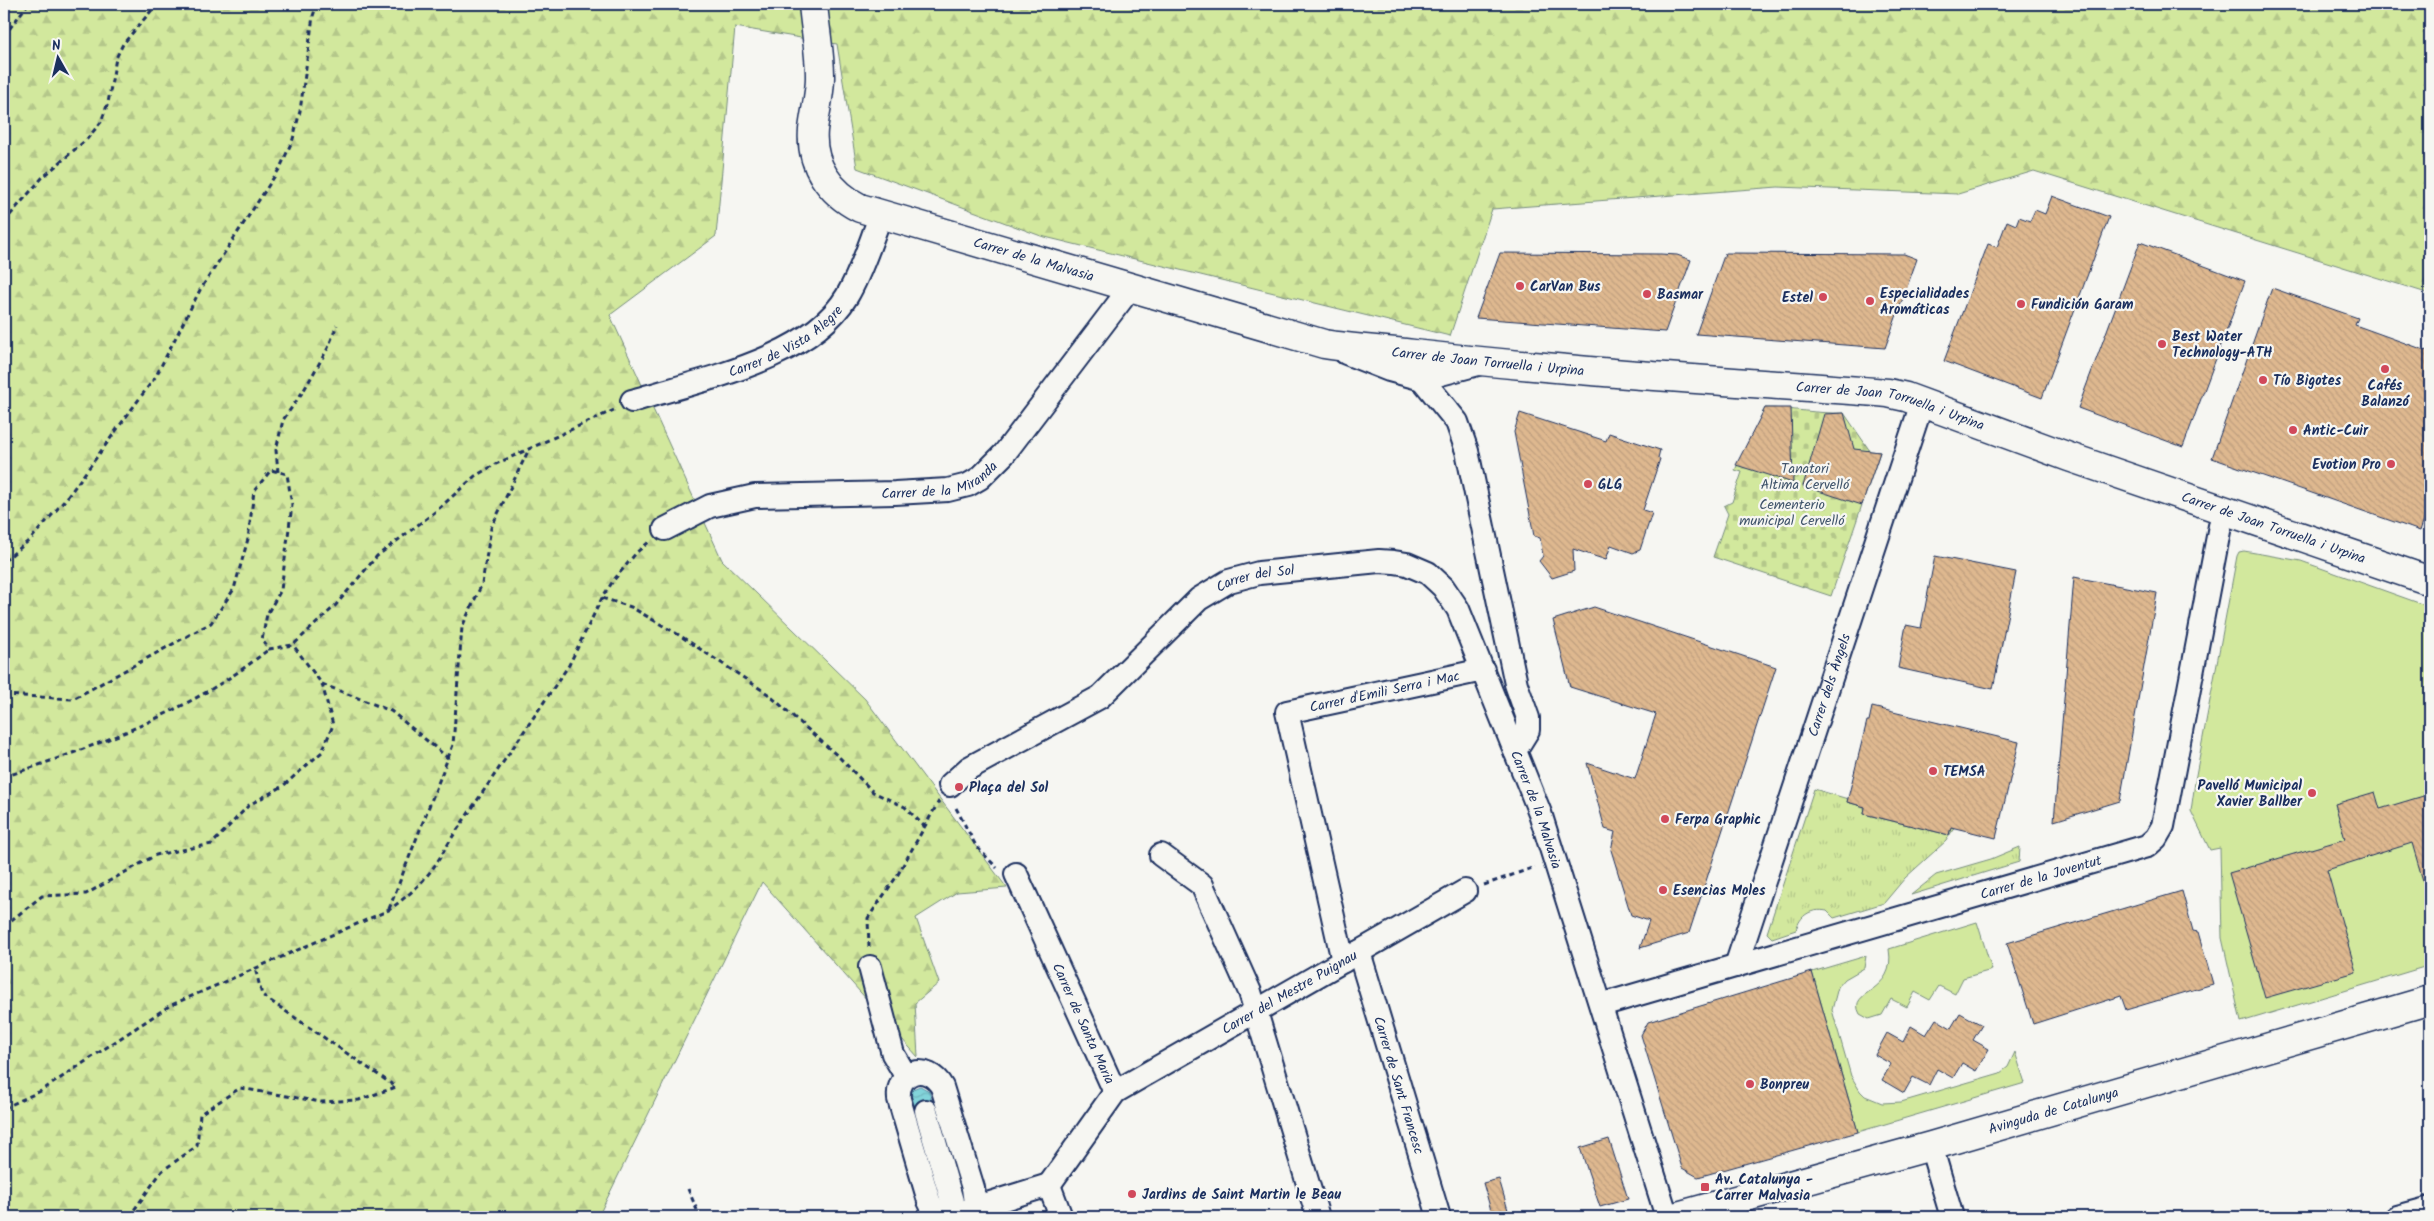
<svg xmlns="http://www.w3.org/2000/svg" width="2434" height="1221" font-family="Kalam,sans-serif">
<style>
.grass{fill:url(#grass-tufts);stroke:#768c7e}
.forest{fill:url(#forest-firs);stroke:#768c7e}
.cemetery{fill:url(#cemetery-stones);stroke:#768c7e}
.garden{fill:#d2e89d;stroke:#768c7e}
.water{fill:url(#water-waves);stroke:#5992a8}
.building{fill:url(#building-back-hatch);stroke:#1b2f5e}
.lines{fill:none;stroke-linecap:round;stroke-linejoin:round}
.street-casing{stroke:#1b2f5e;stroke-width:26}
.secondary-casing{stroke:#1b2f5e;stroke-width:31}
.path{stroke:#1b2f5e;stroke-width:3;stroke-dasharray:5 4;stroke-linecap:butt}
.street{stroke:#f6f6f2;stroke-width:22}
.secondary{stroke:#f6f6f2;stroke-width:28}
.poi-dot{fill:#d1495b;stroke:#f6f6f2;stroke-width:2}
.labels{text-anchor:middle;stroke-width:4.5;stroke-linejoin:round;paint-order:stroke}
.street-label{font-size:14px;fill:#1b2f5e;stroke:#f6f6f2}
.poi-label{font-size:14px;font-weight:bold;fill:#1b2f5e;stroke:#f6f6f2;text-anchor:start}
.park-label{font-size:14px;fill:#40546b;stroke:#f6f6f2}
</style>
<defs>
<pattern id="grass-tufts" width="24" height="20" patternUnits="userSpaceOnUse" patternTransform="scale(1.25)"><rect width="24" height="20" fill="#d2e89d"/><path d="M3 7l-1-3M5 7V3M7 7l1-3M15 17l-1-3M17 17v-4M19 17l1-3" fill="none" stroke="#b4c78a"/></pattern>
<pattern id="forest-firs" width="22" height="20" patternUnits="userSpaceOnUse" patternTransform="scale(1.25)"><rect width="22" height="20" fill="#d2e89d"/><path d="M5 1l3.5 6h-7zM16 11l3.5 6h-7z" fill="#b4c78a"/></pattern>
<pattern id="cemetery-stones" width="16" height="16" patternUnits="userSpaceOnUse" patternTransform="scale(1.25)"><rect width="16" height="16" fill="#d2e89d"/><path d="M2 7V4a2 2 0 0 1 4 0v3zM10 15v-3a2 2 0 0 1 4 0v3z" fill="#b4c78a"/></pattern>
<pattern id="water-waves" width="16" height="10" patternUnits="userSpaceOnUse" patternTransform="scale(1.25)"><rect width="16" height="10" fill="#82d4da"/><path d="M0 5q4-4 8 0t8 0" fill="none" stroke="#70b6be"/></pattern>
<pattern id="building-back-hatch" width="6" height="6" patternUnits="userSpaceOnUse" patternTransform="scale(1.25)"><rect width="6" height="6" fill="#deb88f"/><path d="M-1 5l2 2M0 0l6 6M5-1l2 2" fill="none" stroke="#be9e7e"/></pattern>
</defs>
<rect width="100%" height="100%" fill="#f6f6f2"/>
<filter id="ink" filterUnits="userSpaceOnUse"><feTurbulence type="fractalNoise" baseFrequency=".02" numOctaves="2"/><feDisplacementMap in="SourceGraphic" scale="10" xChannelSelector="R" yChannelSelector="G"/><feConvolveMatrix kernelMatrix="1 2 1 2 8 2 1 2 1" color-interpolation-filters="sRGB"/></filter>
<g filter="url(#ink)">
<path class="grass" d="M 1814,789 L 1848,799 L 1847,802 L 1865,807 L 1864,814 L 1949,835 L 1951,828 L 1954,828 L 1946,841 L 1905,878 L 1884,903 L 1834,918 L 1827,911 C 1811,908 1800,915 1796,930 L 1772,938 L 1767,933 Z
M 2020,847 L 2019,862 L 1911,895 L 1936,875 L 1991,859 Z"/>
<path class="forest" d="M 4,4 L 2430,4 L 2430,294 L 2034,171 L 1958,194 L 1778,187 L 1492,209 L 1450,336 L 1041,236 L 857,168 L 837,44 L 735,27 L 716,236 L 610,315 L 722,560 L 865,699 L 1007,888 L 957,892 L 916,918 L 939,983 L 915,1003 L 918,1057 L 762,882 L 598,1217 L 4,1217 Z"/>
<path class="cemetery" d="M 1765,408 C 1792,408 1817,414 1844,413 L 1870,451 L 1880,452 L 1831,596 L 1713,557 L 1728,514 L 1724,506 L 1732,502 L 1742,472 L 1735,470 Z"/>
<path class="garden" d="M 2244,551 L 2301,561 L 2430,607 L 2430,977 L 2427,978 L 2424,967 L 2241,1022 L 2222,938 L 2220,848 L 2210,850 L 2191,811 L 2196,775 L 2237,556 L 2239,552 Z
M 1977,922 L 1992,970 L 1963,978 L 1955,994 L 1939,986 L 1930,1000 L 1915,992 L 1907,1007 L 1891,999 L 1882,1015 L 1869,1019 L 1860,1014 C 1846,989 1897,995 1889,949 Z
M 1866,956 L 1864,968 L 1845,979 L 1838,987 L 1832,1010 L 1851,1076 L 1860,1091 L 1865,1096 L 1882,1103 L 1901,1102 L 2000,1073 L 2008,1067 L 2015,1052 L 2025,1083 L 1858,1132 L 1812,972 Z"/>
<path class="water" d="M 920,1086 L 929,1091 L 934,1108 L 917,1113 L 911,1095 L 913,1089 Z"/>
<path class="building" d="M 2052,196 L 2109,217 L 2042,398 L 1944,361 L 1988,244 L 1997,247 L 2007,221 L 2016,225 L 2019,217 L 2030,221 L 2035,210 L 2045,214 Z
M 2140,242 L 2245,281 L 2183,447 L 2078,408 Z
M 1500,253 L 1661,254 L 1677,255 L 1691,260 L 1665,332 L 1476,318 Z
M 1725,253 L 1904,254 L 1917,259 L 1885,348 L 1696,334 Z
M 2272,288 L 2358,318 L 2355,325 L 2430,352 L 2430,501 L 2420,531 L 2212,458 Z
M 1765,408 L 1791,408 L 1793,483 L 1736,465 Z
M 1520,413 L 1606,441 L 1609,433 L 1660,450 L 1658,458 L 1660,459 L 1643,510 L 1652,513 L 1640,550 L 1633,553 L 1611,545 L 1606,560 L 1573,549 L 1574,571 L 1552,578 L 1539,561 L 1543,556 L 1540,538 L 1534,536 L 1514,432 Z
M 1844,413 L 1854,449 L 1880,452 L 1862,505 L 1803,486 L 1824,414 Z
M 1935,556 L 2016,572 L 1993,689 L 1898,668 L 1906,625 L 1921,628 Z
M 2074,577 L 2157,593 L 2120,801 L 2054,821 Z
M 1594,607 L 1776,667 L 1689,933 L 1640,948 L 1649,921 L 1631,915 L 1611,850 L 1615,832 L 1605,829 L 1587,763 L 1635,779 L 1656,714 L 1570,687 L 1553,620 Z
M 1872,707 L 2019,742 L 1996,838 L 1951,827 L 1949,835 L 1864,814 L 1865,807 L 1847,802 L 1867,721 L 1869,721 Z
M 2375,792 L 2380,809 L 2430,794 L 2430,891 L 2426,891 L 2412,843 L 2327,870 L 2356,972 L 2265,998 L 2229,873 L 2345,839 L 2335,804 Z
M 2182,891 L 2193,931 L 2198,932 L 2213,984 L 2126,1010 L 2121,996 L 2033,1024 L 2007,943 Z
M 1812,972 L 1858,1132 L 1698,1177 L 1682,1168 L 1641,1035 L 1648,1022 Z
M 1960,1013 L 1982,1025 L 1973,1040 L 1989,1049 L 1976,1071 L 1962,1063 L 1953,1078 L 1937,1069 L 1929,1085 L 1913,1077 L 1904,1093 L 1882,1080 L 1891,1064 L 1875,1055 L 1887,1033 L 1903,1042 L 1911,1026 L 1926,1035 L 1936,1019 L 1951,1028 Z
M 1609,1139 L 1628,1199 L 1600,1207 L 1580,1148 Z
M 1499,1179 L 1510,1217 L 1493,1217 L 1483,1183 Z"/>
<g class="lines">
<g class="street-casing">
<g id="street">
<path d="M 1346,353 L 1389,370 L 1422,379 L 1478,364"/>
<path d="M 1422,379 L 1457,422 L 1467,451 L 1516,684 L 1528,718 L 1528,730 L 1515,751"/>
<path id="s1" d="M 632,401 C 699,380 809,360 847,296 C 862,271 870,242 881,215"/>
<path id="s2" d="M 665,529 L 710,506 L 755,496 L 895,493 L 948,490 L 968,485 L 980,478 L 1004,454 L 1131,287"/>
<path id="s3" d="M 950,785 L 969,768 L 1100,697 L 1199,599 L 1229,581 L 1259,573 L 1379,561 L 1394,562 L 1407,564 L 1428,573 L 1443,587 L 1458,609 L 1540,813 L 1667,1217"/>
<path d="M 1161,855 L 1202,885 L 1250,992 L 1318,1217"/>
<path id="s4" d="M 1016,874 L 1115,1092"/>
<path id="s5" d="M 1359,952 L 1439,1217"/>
<path id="s6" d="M 1343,961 L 1287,712 L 1483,670"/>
<path id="s7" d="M 1736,966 L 1922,403"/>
<path d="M 870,967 L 893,1054 L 906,1076"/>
<path id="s8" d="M 1601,1005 L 2147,846 L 2156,838 L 2163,826 L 2223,510"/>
<path d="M 926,1111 L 952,1201"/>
<path d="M 1931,1146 L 1952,1217"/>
<path id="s9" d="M 1049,1185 L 1115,1092 L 1465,891"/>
<path d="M 1049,1185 L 1061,1217"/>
<path d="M 937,1217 L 929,1201 L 899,1099 C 896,1070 928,1062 942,1087 L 973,1188 L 977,1217"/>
<path d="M 945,1217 L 1049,1185"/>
<path d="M 2397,1217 L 2430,1208"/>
</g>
</g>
<g class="secondary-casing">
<g id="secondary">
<path id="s10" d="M 813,4 C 815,28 820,52 820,77 C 820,95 815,112 813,130 C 810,165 830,193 860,208 L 1324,344 C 1354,349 1384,350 1414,354 C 1572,372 1730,381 1888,393 L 1906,397 L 2069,457 L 2430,581"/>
<path id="s11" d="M 1674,1217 L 1931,1146 L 2430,1000"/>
</g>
</g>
<path class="path" d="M 4,36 L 28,4
M 4,222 L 42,178 L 87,139 L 101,122 L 108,103 L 116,58 L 123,44 L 157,4
M 278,472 L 276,450 L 283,420 L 304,390 L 328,348 L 337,325
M 4,561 L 31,539 L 66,499 L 156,376 L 200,290 L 280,168 L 293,139 L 300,111 L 313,16 L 317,4
M 602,598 L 631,607 L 679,635 L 768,694 L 840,758 L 873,792 L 905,807 L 924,826
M 322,684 L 391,711 L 448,758
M 4,695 L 73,699 L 211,623 L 234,589 L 248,539 L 254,491 L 271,470 L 287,474 L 292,505 L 281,590 L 267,614 L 262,640 L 269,649 L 293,645 L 335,606 L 377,556 L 435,512 L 475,476 L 496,464 L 614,410
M 4,777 C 96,746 193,711 269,649
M 956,808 L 976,846 L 997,868
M 1484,885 L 1535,867
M 389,909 L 453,745 L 462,627 L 482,584 L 491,528 L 529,449
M 4,926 L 42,896 L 86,894 L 156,855 L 212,844 L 249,805 L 283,786 L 322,752 L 333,725 L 322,684 L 293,645
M 869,947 L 868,918 L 897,876 L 939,801
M 4,1108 L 41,1091 L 169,1006 L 389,910 C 420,887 432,873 451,839 L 569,665 L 602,598 L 613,581 L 637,552 L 649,542
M 688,1189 L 700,1217
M 129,1217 L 162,1171 L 197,1146 L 200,1114 L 240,1088 L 321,1102 L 359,1100 L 396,1087 L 262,995 L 255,968"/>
<use href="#street" class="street"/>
<use href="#secondary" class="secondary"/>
</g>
</g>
<g class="poi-dot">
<circle cx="1520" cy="286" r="5"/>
<circle cx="1647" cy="294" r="5"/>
<circle cx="1823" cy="297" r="5"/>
<circle cx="1870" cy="301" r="5"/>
<circle cx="2021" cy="304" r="5"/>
<circle cx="2162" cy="344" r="5"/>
<circle cx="2385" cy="369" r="5"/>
<circle cx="2263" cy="380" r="5"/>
<circle cx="2293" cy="430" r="5"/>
<circle cx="2391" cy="464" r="5"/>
<circle cx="1588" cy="484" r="5"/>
<circle cx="1933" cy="771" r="5"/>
<circle cx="959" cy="787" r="5"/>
<circle cx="2312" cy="793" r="5"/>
<circle cx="1665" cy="819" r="5"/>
<circle cx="1663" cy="890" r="5"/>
<circle cx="1750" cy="1084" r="5"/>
<rect x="1700" y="1182" width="10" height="10" rx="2.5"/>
<circle cx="1132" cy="1194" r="5"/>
</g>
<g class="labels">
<g class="street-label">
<text dy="5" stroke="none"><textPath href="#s10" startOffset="405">Carrer de la Malvasia</textPath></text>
<text dy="5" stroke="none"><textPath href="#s1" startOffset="166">Carrer de Vista Alegre</textPath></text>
<text dy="5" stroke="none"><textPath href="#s10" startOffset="872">Carrer de Joan Torruella i Urpina</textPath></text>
<text dy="5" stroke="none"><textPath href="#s10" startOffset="1278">Carrer de Joan Torruella i Urpina</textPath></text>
<text dy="5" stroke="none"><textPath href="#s2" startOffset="284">Carrer de la Miranda</textPath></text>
<text dy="5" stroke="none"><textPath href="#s10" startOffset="1682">Carrer de Joan Torruella i Urpina</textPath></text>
<text dy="5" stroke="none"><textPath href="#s3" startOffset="375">Carrer del Sol</textPath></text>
<text dy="5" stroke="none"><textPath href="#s7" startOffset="296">Carrer dels Àngels</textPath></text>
<text dy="5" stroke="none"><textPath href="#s6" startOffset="355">Carrer d'Emili Serra i Mac</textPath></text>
<text dy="5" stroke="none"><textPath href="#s3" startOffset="814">Carrer de la Malvasia</textPath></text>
<text dy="5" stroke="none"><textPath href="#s8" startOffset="458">Carrer de la Joventut</textPath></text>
<text dy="5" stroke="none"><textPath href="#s9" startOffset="315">Carrer del Mestre Puignau</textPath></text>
<text dy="5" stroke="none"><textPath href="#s4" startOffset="164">Carrer de Santa Maria</textPath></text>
<text dy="5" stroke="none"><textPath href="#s5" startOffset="139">Carrer de Sant Francesc</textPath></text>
<text dy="5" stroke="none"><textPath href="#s11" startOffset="394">Avinguda de Catalunya</textPath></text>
</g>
<g class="poi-label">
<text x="1530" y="291">CarVan Bus</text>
<text x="1880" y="298">Especialidades<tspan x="1880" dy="16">Aromáticas</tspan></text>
<text x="1657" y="299">Basmar</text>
<text x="1813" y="302" text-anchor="end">Estel</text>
<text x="2031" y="309">Fundición Garam</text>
<text x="2172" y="341">Best Water<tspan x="2172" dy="16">Technology-ATH</tspan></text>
<text x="2273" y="385">Tío Bigotes</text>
<text x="2385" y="390" text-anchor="middle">Cafés<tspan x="2385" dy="16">Balanzó</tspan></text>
<text x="2303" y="435">Antic-Cuir</text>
<text x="2381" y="469" text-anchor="end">Evotion Pro</text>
<text x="1598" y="489">GLG</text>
<text x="1943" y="776">TEMSA</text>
<text x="2302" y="790" text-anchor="end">Pavelló Municipal<tspan x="2302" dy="16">Xavier Ballber</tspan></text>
<text x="969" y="792">Plaça del Sol</text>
<text x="1675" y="824">Ferpa Graphic</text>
<text x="1673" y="895">Esencias Moles</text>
<text x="1760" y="1089">Bonpreu</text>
<text x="1715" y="1184">Av. Catalunya -<tspan x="1715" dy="16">Carrer Malvasia</tspan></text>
<text x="1142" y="1199">Jardins de Saint Martin le Beau</text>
</g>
<g class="park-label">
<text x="1805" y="473">Tanatori<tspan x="1805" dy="16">Altima Cervelló</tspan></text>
<text x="1792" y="509">Cementerio<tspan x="1792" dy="16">municipal Cervelló</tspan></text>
</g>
</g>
<rect width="2434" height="1221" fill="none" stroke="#f6f6f2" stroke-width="20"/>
<rect x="10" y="10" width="2414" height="1201" fill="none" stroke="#1b2f5e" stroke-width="2" filter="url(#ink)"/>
<g transform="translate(58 58) rotate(352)" stroke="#f6f6f2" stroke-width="4" paint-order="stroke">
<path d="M0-4L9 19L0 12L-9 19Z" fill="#1b2f5e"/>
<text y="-8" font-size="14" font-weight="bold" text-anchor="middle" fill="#1b2f5e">N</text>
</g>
</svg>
